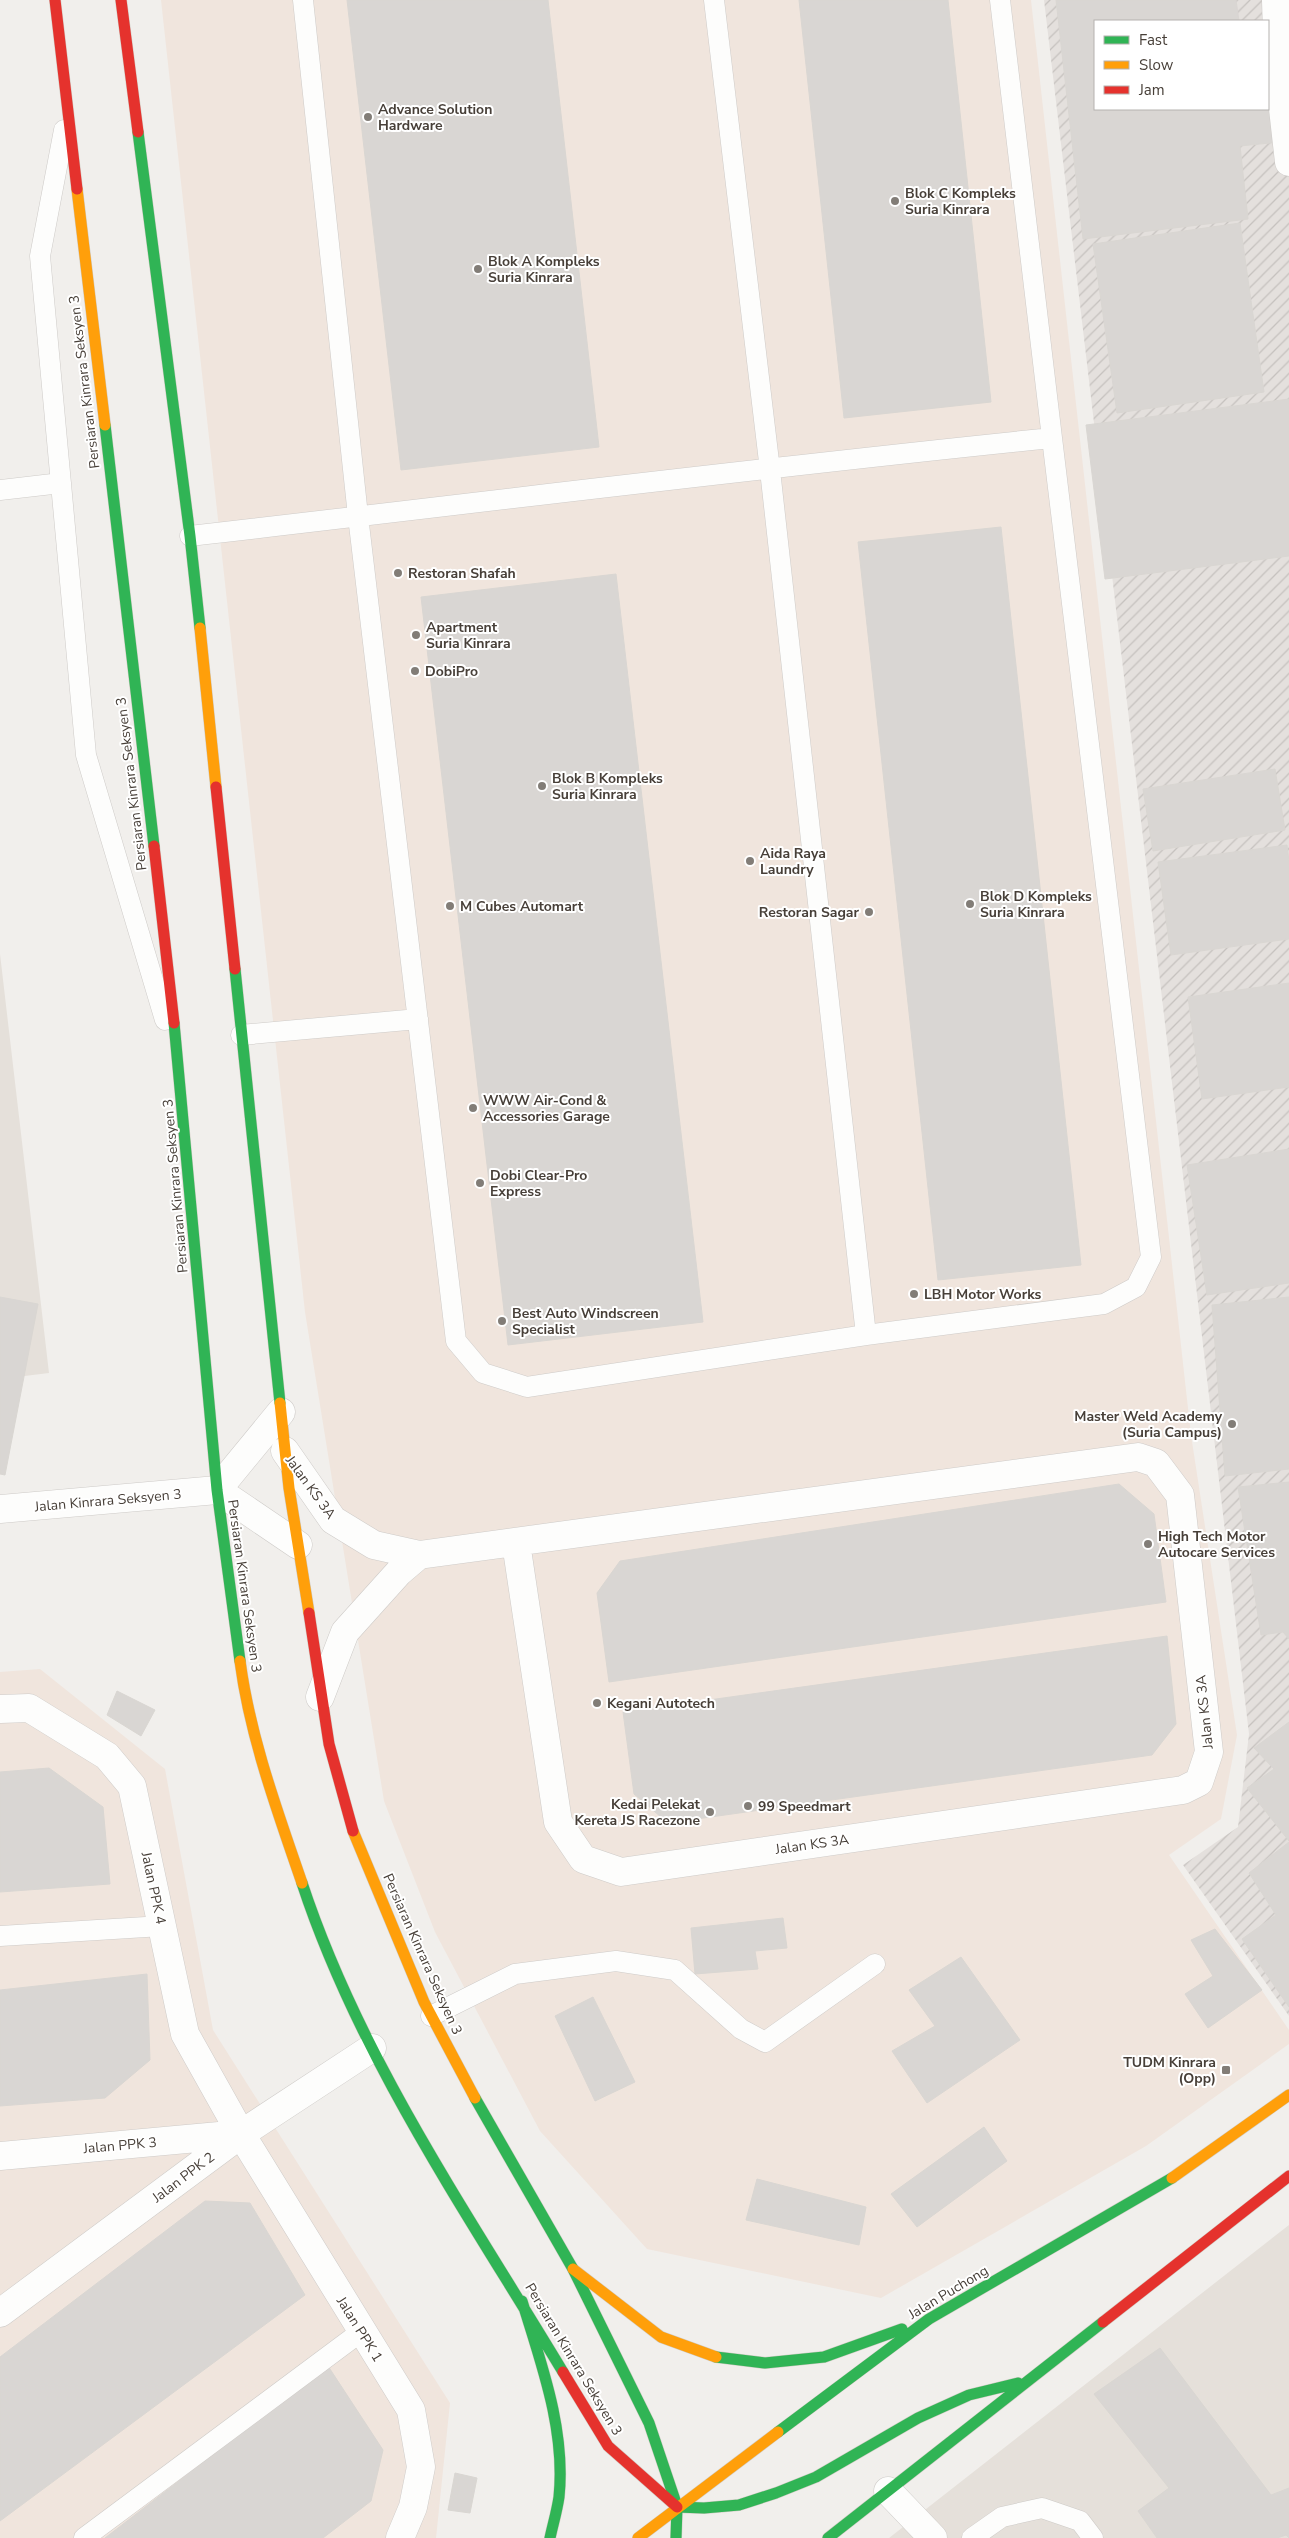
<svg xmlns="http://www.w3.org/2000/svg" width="1289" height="2538" font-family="'Nunito Sans',sans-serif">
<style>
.residential{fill:#e5e0da}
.commercial{fill:#f0e5dd}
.industrial{fill:url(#industrial-furrows);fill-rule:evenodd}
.building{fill:#d9d6d3;stroke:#d9d6d2}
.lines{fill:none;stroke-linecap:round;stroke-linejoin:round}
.lane-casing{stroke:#cecbc8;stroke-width:21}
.street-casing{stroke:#cecbc8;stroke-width:29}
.fast-casing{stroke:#d0cbc3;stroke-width:12}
.slow-casing{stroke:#d0cbc3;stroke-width:12}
.jam-casing{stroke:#d0cbc3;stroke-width:12}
.lane{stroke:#fdfdfc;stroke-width:20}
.street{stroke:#fdfdfc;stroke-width:28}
.fast{stroke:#30b455;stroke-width:11}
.slow{stroke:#ff9f0a;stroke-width:11}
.jam{stroke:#e5322d;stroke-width:11}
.poi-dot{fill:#827d77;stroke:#fff;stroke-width:2}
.labels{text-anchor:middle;stroke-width:4;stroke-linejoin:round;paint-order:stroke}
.poi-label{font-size:14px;font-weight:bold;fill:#473f38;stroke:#fff;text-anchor:start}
.street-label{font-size:14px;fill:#473f38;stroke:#fff}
</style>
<defs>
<pattern id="industrial-furrows" width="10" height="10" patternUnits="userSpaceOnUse" patternTransform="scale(1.25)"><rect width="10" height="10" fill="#e4e0dd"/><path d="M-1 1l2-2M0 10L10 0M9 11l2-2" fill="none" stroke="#c5c1be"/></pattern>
</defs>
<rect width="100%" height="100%" fill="#f1efec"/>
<path class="residential" d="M 0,954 L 49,1373 L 0,1379 Z
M 1289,2225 L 1289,2538 L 889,2538 Z"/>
<path class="commercial" d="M 161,0 L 1031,0 L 1191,1435 L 1237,1735 L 1221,1819 L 1169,1855 L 1289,2030 L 1289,2044 L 1146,2146 L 881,2298 L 647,2249 L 540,2131 L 435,1932 L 384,1801 L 305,1312 Z
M 40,1669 L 165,1769 L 213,2030 L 450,2403 L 436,2538 L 0,2538 L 0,1672 Z"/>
<path class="industrial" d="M 1044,0 L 1289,0 L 1289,2016 L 1183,1865 L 1238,1827 L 1249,1734 ZM 1095,21 L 1268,21 L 1268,109 L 1095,109 Z"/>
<path class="building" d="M 347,0 L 548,0 L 599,447 L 401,470 Z
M 799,0 L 948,0 L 991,402 L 844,418 Z
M 1056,0 L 1236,0 L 1239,21 L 1095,21 L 1095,109 L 1268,109 L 1268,48 L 1280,142 L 1240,146 L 1248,219 L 1083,239 Z
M 1240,223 L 1264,392 L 1117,413 L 1093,244 Z
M 1289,399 L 1289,556 L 1105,579 L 1086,425 Z
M 1001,527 L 1081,1265 L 938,1280 L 858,542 Z
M 616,574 L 703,1322 L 508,1345 L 421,597 Z
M 1275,769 L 1285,830 L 1153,851 L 1143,789 Z
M 1287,845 L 1289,861 L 1289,939 L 1171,955 L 1158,862 Z
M 1289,983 L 1289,1087 L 1202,1099 L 1188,997 Z
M 1289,1149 L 1289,1283 L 1207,1295 L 1187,1165 Z
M 0,1297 L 38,1304 L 5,1475 L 0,1474 Z
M 1289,1297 L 1289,1469 L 1225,1476 L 1212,1305 Z
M 1289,1482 L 1289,1639 L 1283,1632 L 1261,1635 L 1238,1487 Z
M 1119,1484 L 1154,1514 L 1166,1602 L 609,1682 L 597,1593 L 620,1561 Z
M 1167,1636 L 1176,1724 L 1152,1755 L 668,1823 L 634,1794 L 623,1712 Z
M 117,1691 L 155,1710 L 141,1736 L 107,1715 Z
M 1289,1722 L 1289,1841 L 1247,1788 L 1274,1769 L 1254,1748 Z
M 49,1768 L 103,1807 L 110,1884 L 0,1892 L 0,1772 Z
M 1289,1842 L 1289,2007 L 1242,1939 L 1276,1915 L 1249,1873 Z
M 783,1918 L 787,1948 L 755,1951 L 758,1969 L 695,1974 L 691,1928 Z
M 1215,1929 L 1262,1990 L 1208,2028 L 1185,1994 L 1213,1976 L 1191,1940 Z
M 961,1957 L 1020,2040 L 927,2103 L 892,2051 L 935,2026 L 909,1990 Z
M 147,1974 L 150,2060 L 105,2098 L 0,2106 L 0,1990 Z
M 593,1997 L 635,2082 L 595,2101 L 555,2016 Z
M 984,2127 L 1007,2161 L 917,2227 L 891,2194 Z
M 757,2179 L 866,2207 L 859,2245 L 746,2220 Z
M 205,2201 L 250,2203 L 305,2295 L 0,2521 L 0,2357 Z
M 1160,2348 L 1271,2495 L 1289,2488 L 1289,2538 L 1286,2535 L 1277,2538 L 1157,2538 L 1138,2511 L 1169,2488 L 1094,2394 Z
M 328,2366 L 383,2450 L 371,2501 L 323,2538 L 105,2538 Z
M 455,2473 L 477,2478 L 470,2513 L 448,2510 Z"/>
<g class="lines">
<g class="lane-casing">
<path id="lane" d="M 714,0 L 770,470 L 866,1335
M 1000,0 L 1052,438
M 64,130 L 40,256 L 86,755 L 165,1020
M 0,490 L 61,483
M 190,536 C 477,503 764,467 1052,438 L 1151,1257 L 1136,1287 L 1104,1304 L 866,1335 L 527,1387 L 483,1373 L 456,1341 L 358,516 L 303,0
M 241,1035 L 418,1019
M 0,1936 L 162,1926
M 431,2016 L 515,1974 L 616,1961 L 675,1970 L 741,2029 L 765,2042 L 875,1964
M 84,2538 L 362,2331
M 972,2538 L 1002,2517 L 1042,2508 L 1080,2521 L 1093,2538"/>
</g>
<g class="street-casing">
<path id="street" d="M 1276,0 L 1278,64 L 1289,162
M 285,1451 L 333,1520 L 374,1545 L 419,1555 L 1138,1457 L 1156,1463 L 1180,1495 L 1209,1752 L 1199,1782 L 1183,1790 L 621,1872 L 583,1859 L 558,1822 L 516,1543
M 217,1490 L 281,1412
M 217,1490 L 298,1545
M 0,1509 L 217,1490
M 320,1697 L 345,1632 L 399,1572 L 419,1555
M 0,1709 L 29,1708 L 107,1756 L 132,1786 L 185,2034 L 241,2134 L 411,2410 L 421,2467 L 413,2507 L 400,2538
M 0,2156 L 241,2134
M 0,2313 L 241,2134 L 372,2048
M 888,2491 L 933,2538"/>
</g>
<g class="fast-casing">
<path id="fast" d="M 138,132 L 190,536 L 200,628
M 105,425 L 154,846
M 235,969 L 280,1403
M 174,1023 L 217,1490 L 240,1661
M 302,1883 C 360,2059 468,2214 563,2372
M 475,2098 L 573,2269 L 649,2423 L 677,2506
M 522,2301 C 541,2363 566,2430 559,2497 C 557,2511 553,2524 550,2538
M 716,2357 L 765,2363 L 824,2357 L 902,2329
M 778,2432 L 929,2319 L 1172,2178
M 677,2507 L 704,2508 L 739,2505 L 776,2493 L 816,2477 L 918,2418 L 969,2395 L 1018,2383
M 676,2538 L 677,2507
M 828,2538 L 1103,2322"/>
</g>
<g class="slow-casing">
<path id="slow" d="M 77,189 L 105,425
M 200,628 L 216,787
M 280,1403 L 289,1488 L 309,1613
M 240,1661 C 250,1737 277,1810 302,1883
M 353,1831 L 424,2002 L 475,2098
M 1172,2178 L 1289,2095
M 573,2269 L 661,2337 L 716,2357
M 638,2538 L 778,2432"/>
</g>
<g class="jam-casing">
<path id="jam" d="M 55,0 L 77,189
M 121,0 L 138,132
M 216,787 L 235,969
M 154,846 L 174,1023
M 309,1613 L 329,1744 L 353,1831
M 1103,2322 L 1289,2176
M 563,2372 L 608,2446 L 677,2507"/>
</g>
<use href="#lane" class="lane"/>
<use href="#street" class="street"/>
<use href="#fast" class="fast"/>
<use href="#slow" class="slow"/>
<use href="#jam" class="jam"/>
</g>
<g class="poi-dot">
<circle cx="368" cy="117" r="5"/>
<circle cx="895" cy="201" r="5"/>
<circle cx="478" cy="269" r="5"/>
<circle cx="398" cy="573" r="5"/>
<circle cx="416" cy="635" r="5"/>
<circle cx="415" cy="671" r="5"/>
<circle cx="542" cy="786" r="5"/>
<circle cx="750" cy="861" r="5"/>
<circle cx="970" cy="904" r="5"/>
<circle cx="450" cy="906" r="5"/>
<circle cx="869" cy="912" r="5"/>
<circle cx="473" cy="1108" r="5"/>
<circle cx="480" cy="1183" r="5"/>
<circle cx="914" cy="1294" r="5"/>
<circle cx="502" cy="1321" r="5"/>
<circle cx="1232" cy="1424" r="5"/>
<circle cx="1148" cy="1544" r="5"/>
<circle cx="597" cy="1703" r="5"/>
<circle cx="748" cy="1806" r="5"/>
<circle cx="710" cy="1812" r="5"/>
<rect x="1221" y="2065" width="10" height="10" rx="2.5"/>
</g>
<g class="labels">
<g class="poi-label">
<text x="378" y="114">Advance Solution<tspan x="378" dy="16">Hardware</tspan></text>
<text x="905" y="198">Blok C Kompleks<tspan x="905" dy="16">Suria Kinrara</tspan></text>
<text x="488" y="266">Blok A Kompleks<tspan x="488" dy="16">Suria Kinrara</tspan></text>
<text x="408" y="578">Restoran Shafah</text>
<text x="426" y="632">Apartment<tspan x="426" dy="16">Suria Kinrara</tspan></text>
<text x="425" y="676">DobiPro</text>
<text x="552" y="783">Blok B Kompleks<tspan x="552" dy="16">Suria Kinrara</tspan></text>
<text x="760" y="858">Aida Raya<tspan x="760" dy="16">Laundry</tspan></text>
<text x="980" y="901">Blok D Kompleks<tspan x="980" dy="16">Suria Kinrara</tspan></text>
<text x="460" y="911">M Cubes Automart</text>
<text x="859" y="917" text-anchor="end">Restoran Sagar</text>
<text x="483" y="1105">WWW Air-Cond &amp;<tspan x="483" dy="16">Accessories Garage</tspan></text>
<text x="490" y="1180">Dobi Clear-Pro<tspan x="490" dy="16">Express</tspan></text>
<text x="924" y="1299">LBH Motor Works</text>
<text x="512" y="1318">Best Auto Windscreen<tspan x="512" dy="16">Specialist</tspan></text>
<text x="1222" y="1421" text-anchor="end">Master Weld Academy<tspan x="1222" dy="16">(Suria Campus)</tspan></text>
<text x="1158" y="1541">High Tech Motor<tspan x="1158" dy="16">Autocare Services</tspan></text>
<text x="607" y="1708">Kegani Autotech</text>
<text x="700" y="1809" text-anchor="end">Kedai Pelekat<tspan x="700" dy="16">Kereta JS Racezone</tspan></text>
<text x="758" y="1811">99 Speedmart</text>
<text x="1216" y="2067" text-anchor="end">TUDM Kinrara<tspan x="1216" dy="16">(Opp)</tspan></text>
</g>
<g class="street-label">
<text transform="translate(84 382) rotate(-97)" y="5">Persiaran Kinrara Seksyen 3</text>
<text transform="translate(131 784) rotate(-97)" y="5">Persiaran Kinrara Seksyen 3</text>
<text transform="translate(175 1186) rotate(-95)" y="5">Persiaran Kinrara Seksyen 3</text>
<text transform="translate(311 1487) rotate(54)" y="5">Jalan KS 3A</text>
<text transform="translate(108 1500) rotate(-5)" y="5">Jalan Kinrara Seksyen 3</text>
<text transform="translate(245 1586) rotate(82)" y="5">Persiaran Kinrara Seksyen 3</text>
<text transform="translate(1204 1712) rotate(-96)" y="5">Jalan KS 3A</text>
<text transform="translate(812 1844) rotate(-8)" y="5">Jalan KS 3A</text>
<text transform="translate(154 1888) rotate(78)" y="5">Jalan PPK 4</text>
<text transform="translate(423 1954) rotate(66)" y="5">Persiaran Kinrara Seksyen 3</text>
<text transform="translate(120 2145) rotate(-5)" y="5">Jalan PPK 3</text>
<text transform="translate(183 2177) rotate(-37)" y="5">Jalan PPK 2</text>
<text transform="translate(948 2292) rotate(-31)" y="5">Jalan Puchong</text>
<text transform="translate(360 2329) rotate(58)" y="5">Jalan PPK 1</text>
<text transform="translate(574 2359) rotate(59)" y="5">Persiaran Kinrara Seksyen 3</text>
</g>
</g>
<rect x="1094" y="20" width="175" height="90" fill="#ffffff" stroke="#b5b2af"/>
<rect x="1104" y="36" width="25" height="8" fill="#30b455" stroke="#b5b2af"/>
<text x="1139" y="45" font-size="15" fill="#473f38">Fast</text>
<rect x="1104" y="61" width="25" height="8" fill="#ff9f0a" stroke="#b5b2af"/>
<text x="1139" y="70" font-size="15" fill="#473f38">Slow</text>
<rect x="1104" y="86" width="25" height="8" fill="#e5322d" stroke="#b5b2af"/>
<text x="1139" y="95" font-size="15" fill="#473f38">Jam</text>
</svg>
